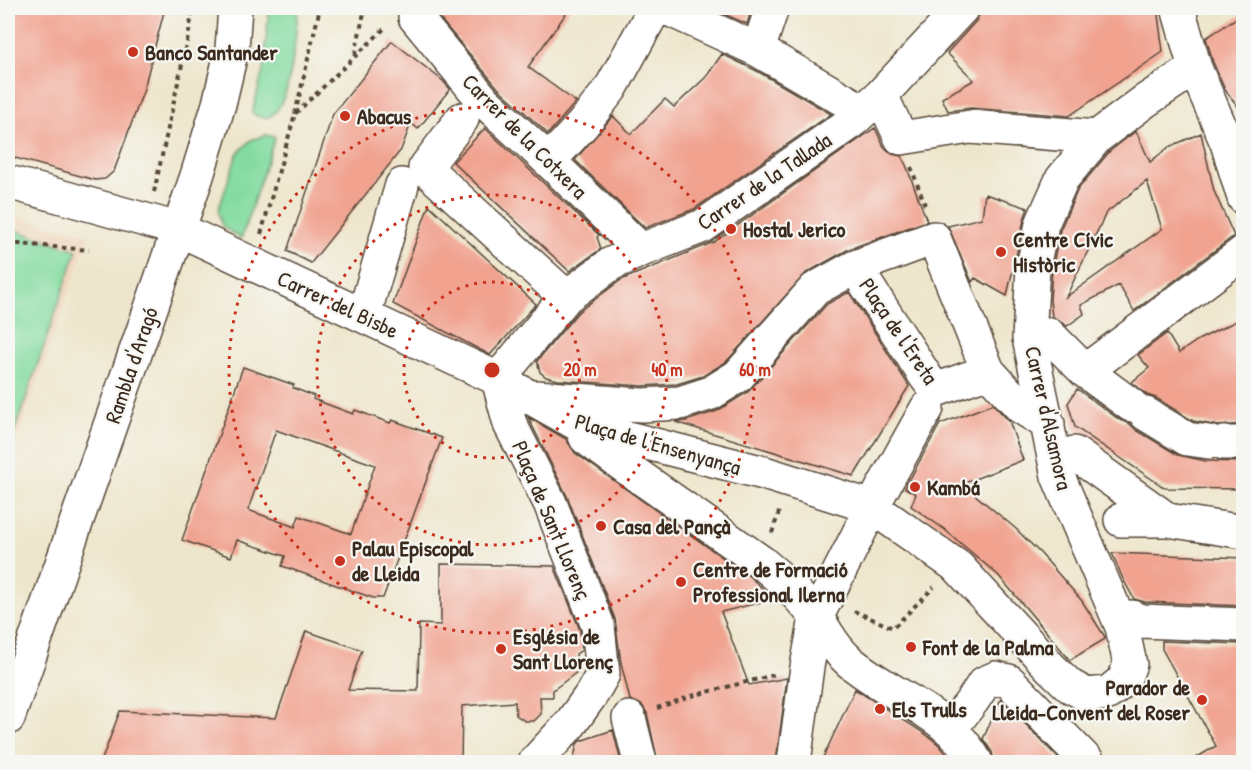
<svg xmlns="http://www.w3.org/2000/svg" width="1251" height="770" font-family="'Patrick Hand',sans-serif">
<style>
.built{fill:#efd6bb}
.green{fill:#83dba0;stroke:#5f825f;stroke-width:1.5}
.building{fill:#f1a390;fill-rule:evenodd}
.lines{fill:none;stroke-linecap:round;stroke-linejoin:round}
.minor-casing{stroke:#564638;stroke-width:36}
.major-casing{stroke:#564638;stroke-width:36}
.path{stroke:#564638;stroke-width:4;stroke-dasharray:4.5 4.5;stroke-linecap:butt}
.minor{stroke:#fff;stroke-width:33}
.major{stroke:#fff;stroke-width:33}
.ring{fill:none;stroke:#c8321e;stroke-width:3;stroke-dasharray:3 6}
.poi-dot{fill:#c8321e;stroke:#f6f6f2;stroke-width:2}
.labels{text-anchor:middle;stroke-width:4.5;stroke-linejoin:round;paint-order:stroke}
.poi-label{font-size:22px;font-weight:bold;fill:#3b2a1e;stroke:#f6f6f2;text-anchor:start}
.street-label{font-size:22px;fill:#3b2a1e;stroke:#f6f6f2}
.centre{fill:#c8321e;stroke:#f6f6f2;stroke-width:3}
.ring-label{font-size:18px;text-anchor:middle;font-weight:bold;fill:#c8321e;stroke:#f6f6f2;stroke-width:4.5;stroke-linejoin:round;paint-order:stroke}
</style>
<rect width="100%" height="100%" fill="#f6f6f2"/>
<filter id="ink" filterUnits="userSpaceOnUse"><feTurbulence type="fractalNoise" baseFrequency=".0167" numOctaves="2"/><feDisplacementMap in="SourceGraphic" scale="12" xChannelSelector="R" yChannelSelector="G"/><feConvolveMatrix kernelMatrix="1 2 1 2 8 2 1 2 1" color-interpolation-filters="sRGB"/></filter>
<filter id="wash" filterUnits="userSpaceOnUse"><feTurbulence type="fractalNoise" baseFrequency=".008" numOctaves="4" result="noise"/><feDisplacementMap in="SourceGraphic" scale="24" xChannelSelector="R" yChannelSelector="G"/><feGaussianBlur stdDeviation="1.35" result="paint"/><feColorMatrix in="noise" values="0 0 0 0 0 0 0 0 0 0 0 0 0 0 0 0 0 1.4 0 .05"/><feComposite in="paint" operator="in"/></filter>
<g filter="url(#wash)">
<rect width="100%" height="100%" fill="#eee6cc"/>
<path class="built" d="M 8,214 L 89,235 L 8,464 Z"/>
<path class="green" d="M 269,8 L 298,8 C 296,28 292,142 252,113 L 263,71 Z
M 266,135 L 275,137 L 241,239 L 222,226 L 218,211 L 237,154 L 251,140 Z
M 8,228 L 77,250 L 8,450 Z"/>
<g id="blocks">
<path class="building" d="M 8,8 L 165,8 L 143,92 L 114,171 L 105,179 L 95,180 L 8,156 Z
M 431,8 L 570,8 L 528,67 L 576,102 L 548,134 L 498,88 Z
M 710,8 L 752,8 L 747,24 Z
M 983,8 L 1157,8 L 1163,52 L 1069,116 L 971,108 L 948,111 L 942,98 L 974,80 L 947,53 L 976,21 Z
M 1244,13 L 1244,114 L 1225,90 L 1213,62 L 1206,38 Z
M 392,41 L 443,81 L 450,89 L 418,129 L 411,123 L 401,150 L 311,263 L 287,251 L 333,114 Z
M 722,54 L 757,71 L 831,114 L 694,209 L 645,228 L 575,160 L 613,116 L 631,134 L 665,99 L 674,107 L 706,77 Z
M 485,128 L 599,235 L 597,237 L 601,249 L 569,271 L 453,162 Z
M 875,128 L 884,147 L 892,154 L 901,156 L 906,165 L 927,221 L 849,249 L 806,273 L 726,362 L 703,376 L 677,384 L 642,386 L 558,380 L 546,377 L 540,372 L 537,361 L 578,312 L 621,280 L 714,242 Z
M 1136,131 L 1150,162 L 1169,147 L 1201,133 L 1214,191 L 1234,236 L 1134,311 L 1119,285 L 1081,305 L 1084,314 L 1067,326 L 1052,316 L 1050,300 L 1052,269 L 1060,230 L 1078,189 L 1110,151 ZM 1147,181 L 1162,229 L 1066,297 L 1106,213 Z
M 985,194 L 1028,208 L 1024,220 L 1007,296 L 975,278 L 972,282 L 948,226 L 982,218 Z
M 429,205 L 536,304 L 490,355 L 393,304 Z
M 849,292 L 909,386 L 854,476 L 675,422 L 686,421 L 717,411 L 748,392 L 827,304 Z
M 1244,317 L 1244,424 L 1218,426 L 1193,421 L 1156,398 L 1147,395 L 1132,382 L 1149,368 L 1138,355 L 1167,333 L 1179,353 L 1198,340 Z
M 243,367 L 294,385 L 293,388 L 314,396 L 313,399 L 353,414 L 355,410 L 390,423 L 392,420 L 442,438 L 383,598 L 373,598 L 282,566 L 285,556 L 237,540 L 231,557 L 182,540 ZM 276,430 L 375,465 L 351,534 L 299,516 L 295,527 L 248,510 Z
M 1077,389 L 1120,420 L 1130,424 L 1136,430 L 1178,455 L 1206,461 L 1244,462 L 1244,489 L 1165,488 L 1075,427 L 1068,403 Z
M 993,404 L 1009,421 L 1023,460 L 962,484 L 1015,528 L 1042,555 L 1082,601 L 1105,637 L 1105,639 L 1070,660 L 998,575 L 944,529 L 911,506 L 916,494 L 905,488 L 940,424 Z
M 528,417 L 566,439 L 575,453 L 750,577 L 774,599 L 721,612 L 749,685 L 787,678 L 776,762 L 658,762 L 647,713 L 642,705 L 630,700 L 621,663 L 615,619 L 567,496 Z
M 1112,553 L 1244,558 L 1244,606 L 1145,602 L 1134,599 L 1123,579 Z
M 441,564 L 554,566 L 580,630 L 582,650 L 576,654 L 577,672 L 553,690 L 553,697 L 540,697 L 541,714 L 534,721 L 525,721 L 516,715 L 515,702 L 462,706 L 461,762 L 101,762 L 120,711 L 276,718 L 306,631 L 362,650 L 348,690 L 418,691 L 419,624 L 441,625 Z
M 1162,641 L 1244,644 L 1244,762 L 1189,762 L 1216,746 L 1162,649 Z
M 855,689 L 924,733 L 938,744 L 954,762 L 821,762 Z
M 1001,699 L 1062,762 L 994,762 L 992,752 L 983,739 Z
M 613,730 L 621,762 L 573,762 L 577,744 L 580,741 Z"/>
</g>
</g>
<g filter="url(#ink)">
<use href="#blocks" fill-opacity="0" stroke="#564638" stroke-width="1.5"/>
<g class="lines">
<g class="minor-casing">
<path id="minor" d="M 666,8 L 758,50 L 863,111
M 1178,8 L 1195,68 L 1227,143 L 1244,198
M 415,17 L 484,101 L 549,161 L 641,250
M 758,50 L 772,8
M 881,95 L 901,138 L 970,127 L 1097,137
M 462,119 L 425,168 L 566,297
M 549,161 L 583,124 L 611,88 L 655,8
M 8,182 L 178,229 L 498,379 L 581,426 L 764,473 L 872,507 L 958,567 L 1051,668 L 1070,686 L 1087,695 L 1108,693 L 1124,680 L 1130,664 L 1122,627 L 1058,476 L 1029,338 L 1033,267 L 1042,224 L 1062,179 L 1097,137 L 1145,101 L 1195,68
M 364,315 L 402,185
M 1029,338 L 1048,334 L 1085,371 L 1131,405
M 988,371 L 936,390 L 926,377 L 855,267 L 934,238 L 988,371 L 1021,407 L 1048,424
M 1085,371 L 1244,252
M 498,379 L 566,297 L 611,264 L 641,250 L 703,226 L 849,124 L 881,95 L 962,8
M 498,379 L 510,424 L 550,503 L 598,626 L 603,674 L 591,695 L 571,723 L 535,762
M 536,397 L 642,405 L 680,403 L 711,393 L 738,376 L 815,289 L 855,267
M 1146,414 L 1187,439 L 1209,442
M 582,428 L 586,438 L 620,463 L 761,562 C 781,578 800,596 816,617 C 828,633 832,646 849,661 C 890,696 950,713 976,762
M 1224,443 L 1244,443
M 1074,453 L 1168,520
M 1121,520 L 1168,520 L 1244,532
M 1132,617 L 1141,621 L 1244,625
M 629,718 L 640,762
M 951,728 L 973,700 L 984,683 L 996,678 L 1009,681 L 1088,762
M 794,762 L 807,667 L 816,618 L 872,507 L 927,408"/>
</g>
<g class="major-casing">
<path id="major" d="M 8,718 L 197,176 L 219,104 L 232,49 L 235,8"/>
</g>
<path class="path" d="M 355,54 L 365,8
M 295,114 L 320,8
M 911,167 L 926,208
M 154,192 L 188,37 L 193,8
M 261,234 L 295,114 L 386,27
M 8,243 L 89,250
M 772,533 L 780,509
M 854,611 L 893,628 L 934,587
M 657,708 L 695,695 L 774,675"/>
<use href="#minor" class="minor"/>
<use href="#major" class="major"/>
</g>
</g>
<g class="ring">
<circle cx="492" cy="370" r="88"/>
<circle cx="492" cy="370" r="175"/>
<circle cx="492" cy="370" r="263"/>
</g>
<g class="poi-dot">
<circle cx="133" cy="52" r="6"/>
<circle cx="345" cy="116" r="6"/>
<circle cx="731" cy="229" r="6"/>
<circle cx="1001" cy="252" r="6"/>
<circle cx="915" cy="487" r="6"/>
<circle cx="601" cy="526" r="6"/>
<circle cx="340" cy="561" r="6"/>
<circle cx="681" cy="582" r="6"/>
<circle cx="911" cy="647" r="6"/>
<circle cx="501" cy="649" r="6"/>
<circle cx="1202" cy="700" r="6"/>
<circle cx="880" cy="709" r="6"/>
</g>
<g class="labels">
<g class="poi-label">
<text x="145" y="60">Banco Santander</text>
<text x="357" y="124">Abacus</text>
<text x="743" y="237">Hostal Jerico</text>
<text x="1013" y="247">Centre Cívic<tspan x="1013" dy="25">Històric</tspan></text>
<text x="927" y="495">Kambá</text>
<text x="613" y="534">Casa del Pançà</text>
<text x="352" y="556">Palau Episcopal<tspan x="352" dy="25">de Lleida</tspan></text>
<text x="693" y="577">Centre de Formació<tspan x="693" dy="25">Professional Ilerna</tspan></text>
<text x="513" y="644">Església de<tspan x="513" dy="25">Sant Llorenç</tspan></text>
<text x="923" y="655">Font de la Palma</text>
<text x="1190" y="695" text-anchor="end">Parador de<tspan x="1190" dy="25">Lleida-Convent del Roser</tspan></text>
<text x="892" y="717">Els Trulls</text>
</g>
<g class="street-label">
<text transform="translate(525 136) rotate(45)" y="8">Carrer de la Cotxera</text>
<text transform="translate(764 181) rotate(-34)" y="8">Carrer de la Tallada</text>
<text transform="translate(338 304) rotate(25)" y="8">Carrer del Bisbe</text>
<text transform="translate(899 331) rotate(56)" y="8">Plaça de l'Ereta</text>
<text transform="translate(131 365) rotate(-71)" y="8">Rambla d'Aragó</text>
<text transform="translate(1049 418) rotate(77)" y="8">Carrer d'Alsamora</text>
<text transform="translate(658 444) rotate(16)" y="8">Plaça de l'Ensenyança</text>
<text transform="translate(552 520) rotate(67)" y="8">Plaça de Sant Llorenç</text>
</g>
</g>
<circle cx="492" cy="370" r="9" class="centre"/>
<g class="ring-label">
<text x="580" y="376">20 m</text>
<text x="667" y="376">40 m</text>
<text x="755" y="376">60 m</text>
</g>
<rect width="1251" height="770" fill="none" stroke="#f6f6f2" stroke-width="30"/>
</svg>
